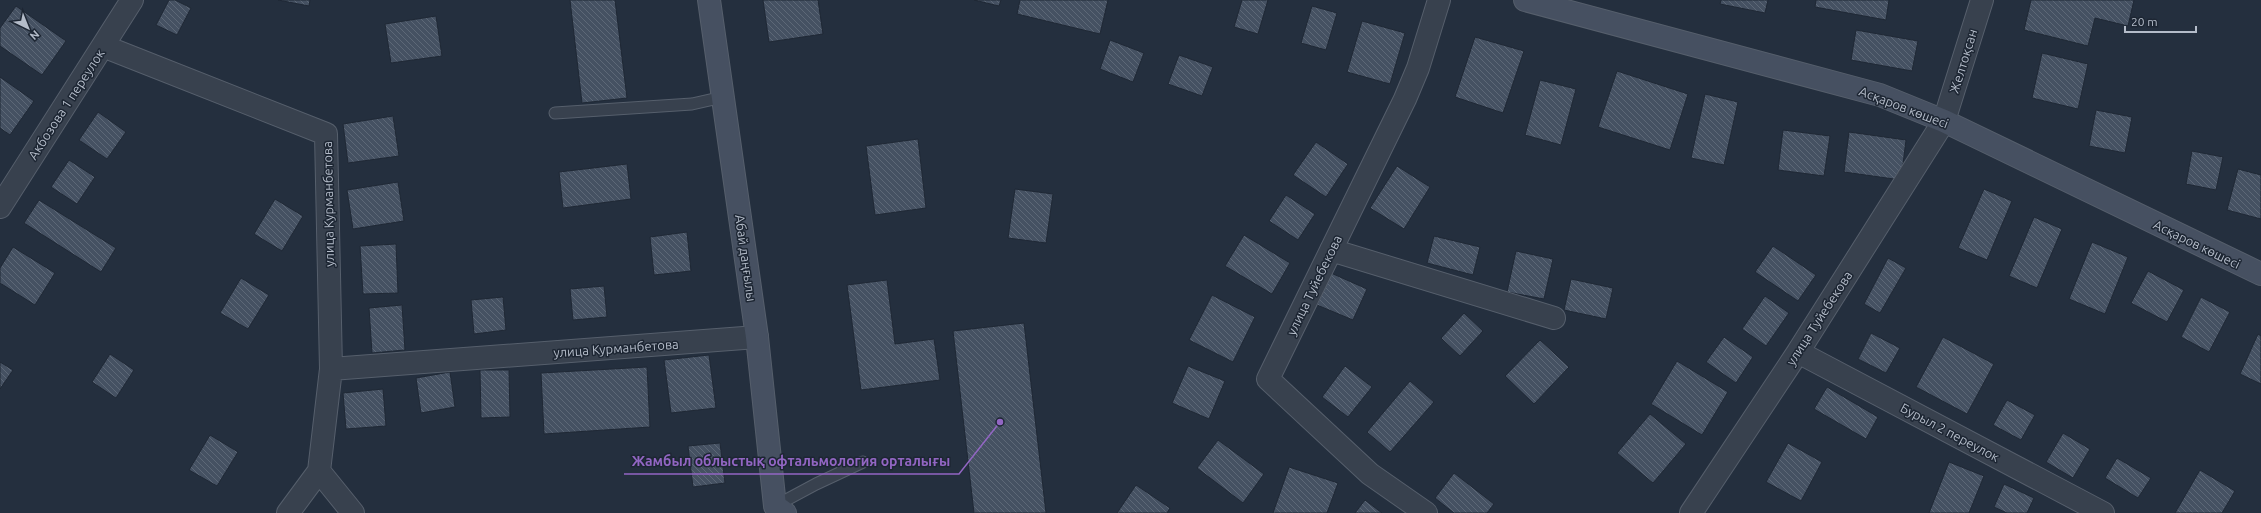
<svg xmlns="http://www.w3.org/2000/svg" width="2261" height="513" font-family="Ubuntu,sans-serif">
<style>
.building{fill:url(#building-back-hatch);stroke:#1f2835}
.lines{fill:none;stroke-linecap:round;stroke-linejoin:round}
.service-casing{stroke:#565f6c;stroke-width:13}
.minor-casing{stroke:#565f6c;stroke-width:24}
.tertiary-casing{stroke:#565f6c;stroke-width:24}
.secondary-casing{stroke:#565f6c;stroke-width:24}
.service{stroke:#38414e;stroke-width:11}
.minor{stroke:#38414e;stroke-width:22}
.tertiary{stroke:#38414e;stroke-width:22}
.secondary{stroke:#465061;stroke-width:22}
.labels{text-anchor:middle;stroke-width:3;stroke-linejoin:round;paint-order:stroke}
.street-label{font-size:13px;fill:#b4bcc9;stroke:#1d2633}
.leader{fill:none;stroke:#9266c3;stroke-width:1.5}
.callout-dot{fill:#9266c3;stroke:#1d2633;stroke-width:1.5}
.callout-label{font-size:14px;text-anchor:middle;font-weight:bold;fill:#9266c3;stroke:#1d2633;stroke-width:3;stroke-linejoin:round;paint-order:stroke}
</style>
<defs>
<pattern id="building-back-hatch" width="6" height="6" patternUnits="userSpaceOnUse"><rect width="6" height="6" fill="#455162"/><path d="M-1 5l2 2M0 0l6 6M5-1l2 2" fill="none" stroke="#5d6877"/></pattern>
</defs>
<rect width="100%" height="100%" fill="#242f3e"/>
<path class="building" d="M 169,0 L 175,0 L 191,8 L 177,35 L 156,25 Z
M 278,0 L 310,0 L 309,6 Z
M 570,0 L 615,0 L 627,98 L 582,103 Z
M 763,0 L 818,0 L 823,34 L 769,42 Z
M 974,0 L 1001,0 L 999,6 Z
M 1020,0 L 1108,0 L 1100,34 L 1017,14 Z
M 1242,0 L 1268,0 L 1258,34 L 1234,27 Z
M 1721,0 L 1768,0 L 1765,13 L 1720,4 Z
M 1816,0 L 1889,0 L 1886,20 L 1815,7 Z
M 2031,0 L 2134,0 L 2128,26 L 2095,18 L 2088,46 L 2024,30 Z
M 16,6 L 66,41 L 42,75 L 0,46 L 0,28 Z
M 1312,6 L 1337,13 L 1326,50 L 1301,43 Z
M 436,16 L 442,56 L 391,63 L 385,24 Z
M 1362,21 L 1405,33 L 1390,84 L 1347,72 Z
M 1856,30 L 1918,41 L 1912,71 L 1851,60 Z
M 1475,37 L 1524,51 L 1503,113 L 1455,97 Z
M 1110,40 L 1144,53 L 1133,82 L 1100,69 Z
M 2042,53 L 2088,64 L 2078,109 L 2032,98 Z
M 1179,55 L 1213,67 L 1202,96 L 1168,84 Z
M 1617,71 L 1688,94 L 1670,150 L 1598,127 Z
M 0,77 L 34,101 L 10,135 L 0,128 Z
M 1540,80 L 1576,89 L 1561,145 L 1525,135 Z
M 1705,94 L 1738,102 L 1724,165 L 1691,158 Z
M 2096,110 L 2132,117 L 2125,153 L 2089,146 Z
M 98,112 L 126,132 L 107,159 L 79,140 Z
M 393,116 L 399,156 L 348,163 L 343,124 Z
M 1783,130 L 1830,136 L 1824,176 L 1778,170 Z
M 1849,132 L 1906,140 L 1901,180 L 1844,172 Z
M 918,139 L 926,208 L 875,215 L 866,146 Z
M 1316,142 L 1348,164 L 1326,197 L 1293,175 Z
M 2192,151 L 2223,157 L 2216,190 L 2186,184 Z
M 69,160 L 95,177 L 77,204 L 51,187 Z
M 627,164 L 631,199 L 563,208 L 559,172 Z
M 1397,166 L 1430,187 L 1404,229 L 1370,208 Z
M 2238,169 L 2261,175 L 2261,219 L 2227,210 Z
M 398,182 L 404,221 L 353,229 L 347,190 Z
M 1015,189 L 1053,194 L 1046,243 L 1008,238 Z
M 1984,189 L 2012,201 L 1987,260 L 1958,248 Z
M 1286,195 L 1315,214 L 1298,240 L 1269,221 Z
M 275,199 L 303,216 L 282,251 L 254,234 Z
M 39,200 L 116,248 L 101,272 L 24,223 Z
M 2034,217 L 2062,229 L 2037,288 L 2009,276 Z
M 687,232 L 691,271 L 654,275 L 650,237 Z
M 1244,235 L 1290,263 L 1272,294 L 1225,266 Z
M 1434,236 L 1480,247 L 1473,275 L 1427,263 Z
M 2092,242 L 2128,257 L 2105,314 L 2069,299 Z
M 396,244 L 398,293 L 363,294 L 360,246 Z
M 1773,246 L 1816,275 L 1798,301 L 1755,272 Z
M 13,247 L 55,273 L 35,305 L 0,283 L 0,268 Z
M 1516,251 L 1553,259 L 1544,299 L 1507,292 Z
M 1888,258 L 1906,268 L 1880,313 L 1864,304 Z
M 2148,271 L 2184,290 L 2167,322 L 2131,303 Z
M 1331,273 L 1367,289 L 1353,320 L 1317,305 Z
M 241,278 L 269,295 L 248,329 L 220,313 Z
M 1571,279 L 1613,288 L 1606,319 L 1564,310 Z
M 887,280 L 895,344 L 934,339 L 940,380 L 861,390 L 847,285 Z
M 604,286 L 607,317 L 573,320 L 570,289 Z
M 1212,295 L 1255,317 L 1233,362 L 1189,340 Z
M 1765,296 L 1789,313 L 1766,346 L 1742,329 Z
M 503,297 L 506,330 L 474,334 L 471,300 Z
M 2201,297 L 2230,312 L 2209,352 L 2181,337 Z
M 402,305 L 405,350 L 372,353 L 369,308 Z
M 1464,313 L 1483,331 L 1460,356 L 1441,338 Z
M 1024,323 L 1046,513 L 974,513 L 953,331 Z
M 1871,333 L 1900,348 L 1886,373 L 1858,359 Z
M 2258,334 L 2261,336 L 2261,384 L 2240,374 Z
M 1724,337 L 1753,357 L 1736,383 L 1706,362 Z
M 1943,337 L 1994,364 L 1967,414 L 1916,387 Z
M 1540,340 L 1569,367 L 1534,404 L 1505,376 Z
M 110,354 L 134,370 L 116,398 L 92,382 Z
M 709,355 L 716,408 L 671,413 L 664,360 Z
M 1677,361 L 1728,392 L 1702,435 L 1651,404 Z
M 0,362 L 13,370 L 0,389 Z
M 1188,366 L 1225,381 L 1209,419 L 1172,403 Z
M 1345,366 L 1372,387 L 1348,417 L 1322,397 Z
M 647,367 L 650,427 L 544,434 L 541,373 Z
M 480,370 L 509,370 L 510,417 L 481,418 Z
M 450,372 L 455,407 L 421,413 L 416,378 Z
M 1410,381 L 1434,402 L 1390,452 L 1367,432 Z
M 1827,387 L 1878,417 L 1866,439 L 1814,409 Z
M 383,389 L 386,426 L 346,429 L 343,393 Z
M 2007,400 L 2035,415 L 2021,440 L 1993,425 Z
M 1650,414 L 1686,444 L 1653,483 L 1617,453 Z
M 2063,433 L 2090,449 L 2073,478 L 2046,462 Z
M 210,435 L 238,452 L 217,486 L 189,470 Z
M 1218,440 L 1264,474 L 1243,503 L 1197,468 Z
M 720,443 L 725,483 L 693,487 L 688,446 Z
M 1788,443 L 1822,462 L 1801,501 L 1766,482 Z
M 2117,458 L 2151,478 L 2138,498 L 2105,478 Z
M 1949,462 L 1984,476 L 1969,513 L 1929,513 Z
M 1289,467 L 1338,483 L 1327,513 L 1273,513 Z
M 2200,470 L 2235,491 L 2222,513 L 2175,513 Z
M 1454,473 L 1494,504 L 1487,513 L 1454,513 L 1435,498 Z
M 2004,484 L 2034,498 L 2027,513 L 2007,513 L 1994,507 Z
M 1136,485 L 1170,508 L 1167,513 L 1117,513 Z
M 1365,500 L 1382,513 L 1355,513 Z"/>
<g class="lines">
<g class="service-casing">
<path id="service" d="M 555,113 L 692,104 L 723,97
M 775,506 L 816,484 L 863,462"/>
</g>
<g class="minor-casing">
<path id="minor" d="M 103,46 L 326,134 L 331,369 L 319,471 L 288,513
M 0,207 L 132,0
M 1331,250 L 1554,318
M 1798,352 L 2103,513
M 331,369 L 757,337
M 319,471 L 353,513
M 1426,513 L 1370,474 L 1268,379 L 1405,99 L 1418,68 L 1439,0
M 1691,513 L 1798,352 L 1944,121"/>
</g>
<g class="tertiary-casing">
<path id="tertiary" d="M 1944,121 L 1982,0"/>
</g>
<g class="secondary-casing">
<path id="secondary" d="M 709,0 L 757,337 L 775,506 L 785,513
M 1525,0 L 1880,95 L 1944,121 L 2261,274"/>
</g>
<use href="#service" class="service"/>
<use href="#minor" class="minor"/>
<use href="#tertiary" class="tertiary"/>
<use href="#secondary" class="secondary"/>
</g>
<g class="labels">
<g class="street-label">
<text transform="translate(1963 61) rotate(-73)" y="5">Желтоқсан</text>
<text transform="translate(66 104) rotate(-57)" y="5">Акбозова 1 переулок</text>
<text transform="translate(1904 107) rotate(21)" y="5">Асқаров көшесі</text>
<text transform="translate(328 204) rotate(-91)" y="5">улица Курманбетова</text>
<text transform="translate(2197 244) rotate(26)" y="5">Асқаров көшесі</text>
<text transform="translate(746 258) rotate(82)" y="5">Абай даңғылы</text>
<text transform="translate(1314 285) rotate(-64)" y="5">улица Туйебекова</text>
<text transform="translate(1819 318) rotate(-57)" y="5">улица Туйебекова</text>
<text transform="translate(616 348) rotate(-4)" y="5">улица Курманбетова</text>
<text transform="translate(1950 432) rotate(28)" y="5">Бурыл 2 переулок</text>
</g>
</g>
<path class="leader" d="M1000 422L959 474H624"/>
<circle class="callout-dot" cx="1000" cy="422" r="4"/>
<g class="callout-label">
<text x="791" y="466">Жамбыл облыстық офтальмология орталығы</text>
</g>
<g transform="translate(28 28) rotate(137)" stroke="#1d2633" stroke-width="3" paint-order="stroke">
<path d="M0-3L7 15L0 10L-7 15Z" fill="#b4bcc9"/>
<text y="-6" font-size="11" font-weight="bold" text-anchor="middle" fill="#b4bcc9">N</text>
</g>
<path d="M2125 26v6h71v-6" fill="none" stroke="#b4bcc9" stroke-width="2"/>
<text x="2131" y="26" font-size="12" fill="#b4bcc9" stroke="#1d2633" stroke-width="3" paint-order="stroke">20 m</text>
</svg>
